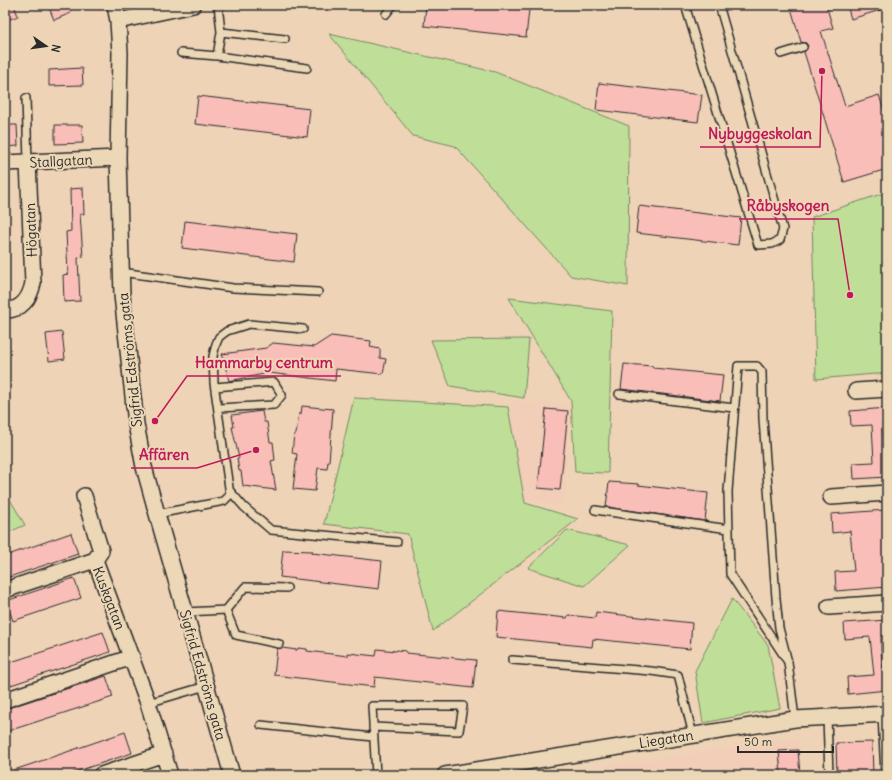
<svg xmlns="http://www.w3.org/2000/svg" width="892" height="780" font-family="Delius,sans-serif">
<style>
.built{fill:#f2cdb8}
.green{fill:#bfdf98;stroke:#758562}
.building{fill:#fabeb9;stroke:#2b2b2b}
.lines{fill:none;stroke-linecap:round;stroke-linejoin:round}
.lane-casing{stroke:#2b2b2b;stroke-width:10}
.street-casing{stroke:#2b2b2b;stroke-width:18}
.lane{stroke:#ecd8b6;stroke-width:7}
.street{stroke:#ecd8b6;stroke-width:15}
.labels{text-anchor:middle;stroke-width:4;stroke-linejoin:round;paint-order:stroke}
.street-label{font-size:14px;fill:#2b2b2b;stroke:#ecd8b6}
.leader{fill:none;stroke:#c2185b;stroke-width:1.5}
.callout-dot{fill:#c2185b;stroke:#ecd8b6;stroke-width:1.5}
.callout-label{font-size:15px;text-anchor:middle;font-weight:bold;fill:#c2185b;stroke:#ecd8b6;stroke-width:4;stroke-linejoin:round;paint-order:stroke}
</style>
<rect width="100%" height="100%" fill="#efd3b7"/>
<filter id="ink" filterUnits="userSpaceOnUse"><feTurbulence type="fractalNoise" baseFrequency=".025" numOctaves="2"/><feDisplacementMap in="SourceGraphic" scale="8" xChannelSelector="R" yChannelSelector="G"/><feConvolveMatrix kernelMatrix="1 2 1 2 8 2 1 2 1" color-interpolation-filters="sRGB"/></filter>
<g filter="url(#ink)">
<path class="built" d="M 512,401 L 570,405 L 564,506 L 510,497 Z
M 798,738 L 798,775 L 550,775 Z"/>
<path class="green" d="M 329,34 L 495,72 L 629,126 L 628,286 L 571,276 L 455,146 L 413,136 Z
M 887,192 L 887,373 L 816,379 L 812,217 Z
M 509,298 L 612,311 L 608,473 L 575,472 L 571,401 Z
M 529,339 L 524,398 L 450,386 L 431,340 Z
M 354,398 L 508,407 L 525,503 L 578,519 L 433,631 L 408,534 L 324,524 Z
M 5,491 L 25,525 L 5,534 Z
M 567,530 L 630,545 L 584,586 L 528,568 Z
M 732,599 L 768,645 L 780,708 L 703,723 L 695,671 Z"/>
<path class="building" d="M 5,5 L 14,5 L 18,16 L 5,21 Z
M 48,5 L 68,5 L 71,13 L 54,20 Z
M 426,5 L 486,5 L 529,10 L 526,37 L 424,26 Z
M 790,5 L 826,5 L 833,28 L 821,31 L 845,106 L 879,95 L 887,120 L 887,169 L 844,182 L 804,52 L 808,46 L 806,43 L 801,42 Z
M 847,5 L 887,5 L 887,8 L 851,19 Z
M 82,68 L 83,85 L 49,86 L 49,70 Z
M 599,83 L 702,95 L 698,122 L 596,110 Z
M 198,96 L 310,109 L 307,137 L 195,124 Z
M 5,125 L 17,125 L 18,146 L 5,147 Z
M 55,125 L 82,125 L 83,143 L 55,144 Z
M 83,188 L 84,214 L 80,214 L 83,257 L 78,258 L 80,301 L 64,302 L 63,275 L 68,274 L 66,232 L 71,231 L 70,189 Z
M 639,206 L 741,218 L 738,245 L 636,233 Z
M 185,221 L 297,234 L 294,262 L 182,248 Z
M 62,332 L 65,359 L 49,361 L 46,334 Z
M 331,336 L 371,341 L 370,347 L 380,349 L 380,358 L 386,359 L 383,374 L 336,369 L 335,381 L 269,373 L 229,381 L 222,354 L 266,348 L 273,343 L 314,347 Z
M 624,364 L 653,366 L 653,368 L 723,375 L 720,401 L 621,389 Z
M 302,406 L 333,409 L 329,462 L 328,462 L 327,469 L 318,468 L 315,491 L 293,489 L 297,454 L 292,453 L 294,434 L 296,434 L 299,414 L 301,414 Z
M 887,408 L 887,424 L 882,424 L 884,461 L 887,461 L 887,477 L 854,479 L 853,463 L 874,462 L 872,425 L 851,426 L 850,411 Z
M 546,409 L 568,411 L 560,490 L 538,488 Z
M 262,411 L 264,422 L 267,422 L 270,442 L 273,442 L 275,460 L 271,461 L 276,490 L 243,486 L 241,471 L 239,471 L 237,458 L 239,458 L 232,427 L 234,427 L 232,415 Z
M 609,482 L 639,484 L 638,485 L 708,493 L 705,521 L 606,507 Z
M 887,510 L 887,587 L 836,591 L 835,572 L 854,571 L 850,531 L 832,533 L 831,514 Z
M 71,533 L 78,554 L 9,577 L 5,564 L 5,556 Z
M 283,550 L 313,551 L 312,553 L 382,561 L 379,589 L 280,577 Z
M 74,578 L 81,598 L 13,621 L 6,601 Z
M 498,611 L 567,618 L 568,615 L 595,618 L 596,612 L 692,623 L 690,649 L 593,639 L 592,647 L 496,637 Z
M 887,620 L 887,636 L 881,636 L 881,649 L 883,674 L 887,674 L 887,690 L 848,694 L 847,677 L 874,675 L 870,637 L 845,639 L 844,623 Z
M 103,632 L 110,652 L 5,687 L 5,664 Z
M 282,648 L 297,650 L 298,648 L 307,649 L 307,651 L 348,656 L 348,653 L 376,656 L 377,649 L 396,651 L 397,650 L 406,651 L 406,653 L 476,660 L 473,688 L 375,677 L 374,687 L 274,675 L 277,649 Z
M 106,676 L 113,697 L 5,732 L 5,709 Z
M 125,732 L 132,753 L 66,775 L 5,775 L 5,773 L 32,764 Z
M 872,742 L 873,775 L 837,775 L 836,743 Z
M 798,750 L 800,775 L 781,775 L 779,751 Z"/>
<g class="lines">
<g class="lane-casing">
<path id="lane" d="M 218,5 L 221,32 L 217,56 L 307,68
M 685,5 L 758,245 L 772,244 L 780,240 L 783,229 L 719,5
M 386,14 L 393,5
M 221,32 L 285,39
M 181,53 L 217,56
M 781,54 L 803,47
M 26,98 L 28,162
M 121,272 L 233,288 L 318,292
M 215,387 L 274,382 L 282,395 L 274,405 L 218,408
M 619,394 L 734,408
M 231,492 L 244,507 L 271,530 L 397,542
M 595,510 L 729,529
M 157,514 L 224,501 L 230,495 L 214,383 L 213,356 L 216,344 L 219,337 L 227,331 L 249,324 L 303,329
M 226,610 L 236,635 L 279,644
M 185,612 L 226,610 L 245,587 L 287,588
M 512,660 L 651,671 L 678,675 L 693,735
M 788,662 L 730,574 L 728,491 L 738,366 L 757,366 L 762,372 L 763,419 L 776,598 L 779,628 L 788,662 L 795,719
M 148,703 L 206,686
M 882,714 L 885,775
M 827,717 L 829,775
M 261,725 L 373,737
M 373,727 L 459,731 L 463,706 L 372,706 L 376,775"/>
</g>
<g class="street-casing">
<path id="street" d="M 115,5 L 118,21 L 120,53 L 118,158 L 122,295 L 136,424 L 144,467 L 157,514 L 232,775
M 118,21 L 193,5
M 5,163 L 118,158
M 5,310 C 21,311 30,298 33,283 L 28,162
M 856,391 L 887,389
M 84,496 L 101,551 L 95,560
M 831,497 L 887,493
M 95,560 L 148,703 L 170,775
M 5,590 L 95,560
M 829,607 L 887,603
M 5,700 L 132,657
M 101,775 L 164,754
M 445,775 L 795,719 L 887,714"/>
</g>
<use href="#lane" class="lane"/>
<use href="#street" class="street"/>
</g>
</g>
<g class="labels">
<g class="street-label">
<text transform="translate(61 161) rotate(-3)" y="5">Stallgatan</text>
<text transform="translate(31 230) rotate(-92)" y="5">Högatan</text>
<text transform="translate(130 360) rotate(-96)" y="5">Sigfrid Edströms gata</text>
<text transform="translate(109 598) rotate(69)" y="5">Kuskgatan</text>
<text transform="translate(203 675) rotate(74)" y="5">Sigfrid Edströms gata</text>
<text transform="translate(666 739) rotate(-9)" y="5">Liegatan</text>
</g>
</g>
<path class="leader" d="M822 71L820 147H700M850 295L838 219H739M155 421L187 376H341M256 450L197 468H131"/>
<g class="callout-dot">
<circle cx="822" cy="71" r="4"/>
<circle cx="850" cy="295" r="4"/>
<circle cx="155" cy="421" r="4"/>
<circle cx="256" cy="450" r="4"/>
</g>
<g class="callout-label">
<text x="760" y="139">Nybyggeskolan</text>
<text x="788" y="211">Råbyskogen</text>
<text x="264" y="368">Hammarby centrum</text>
<text x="164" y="460">Affären</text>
</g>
<rect width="892" height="780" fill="none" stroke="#ecd8b6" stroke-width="20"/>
<rect x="10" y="10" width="872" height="760" fill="none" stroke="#2b2b2b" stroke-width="1.5" filter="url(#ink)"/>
<g transform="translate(46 46) rotate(103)" stroke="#ecd8b6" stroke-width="3" paint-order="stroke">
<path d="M0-3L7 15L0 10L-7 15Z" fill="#2b2b2b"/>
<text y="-6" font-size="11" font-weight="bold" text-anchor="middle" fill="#2b2b2b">N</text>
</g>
<path d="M738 746v6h95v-6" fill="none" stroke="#2b2b2b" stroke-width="2"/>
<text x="744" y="746" font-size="12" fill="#2b2b2b" stroke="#ecd8b6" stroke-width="3" paint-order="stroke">50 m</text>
</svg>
